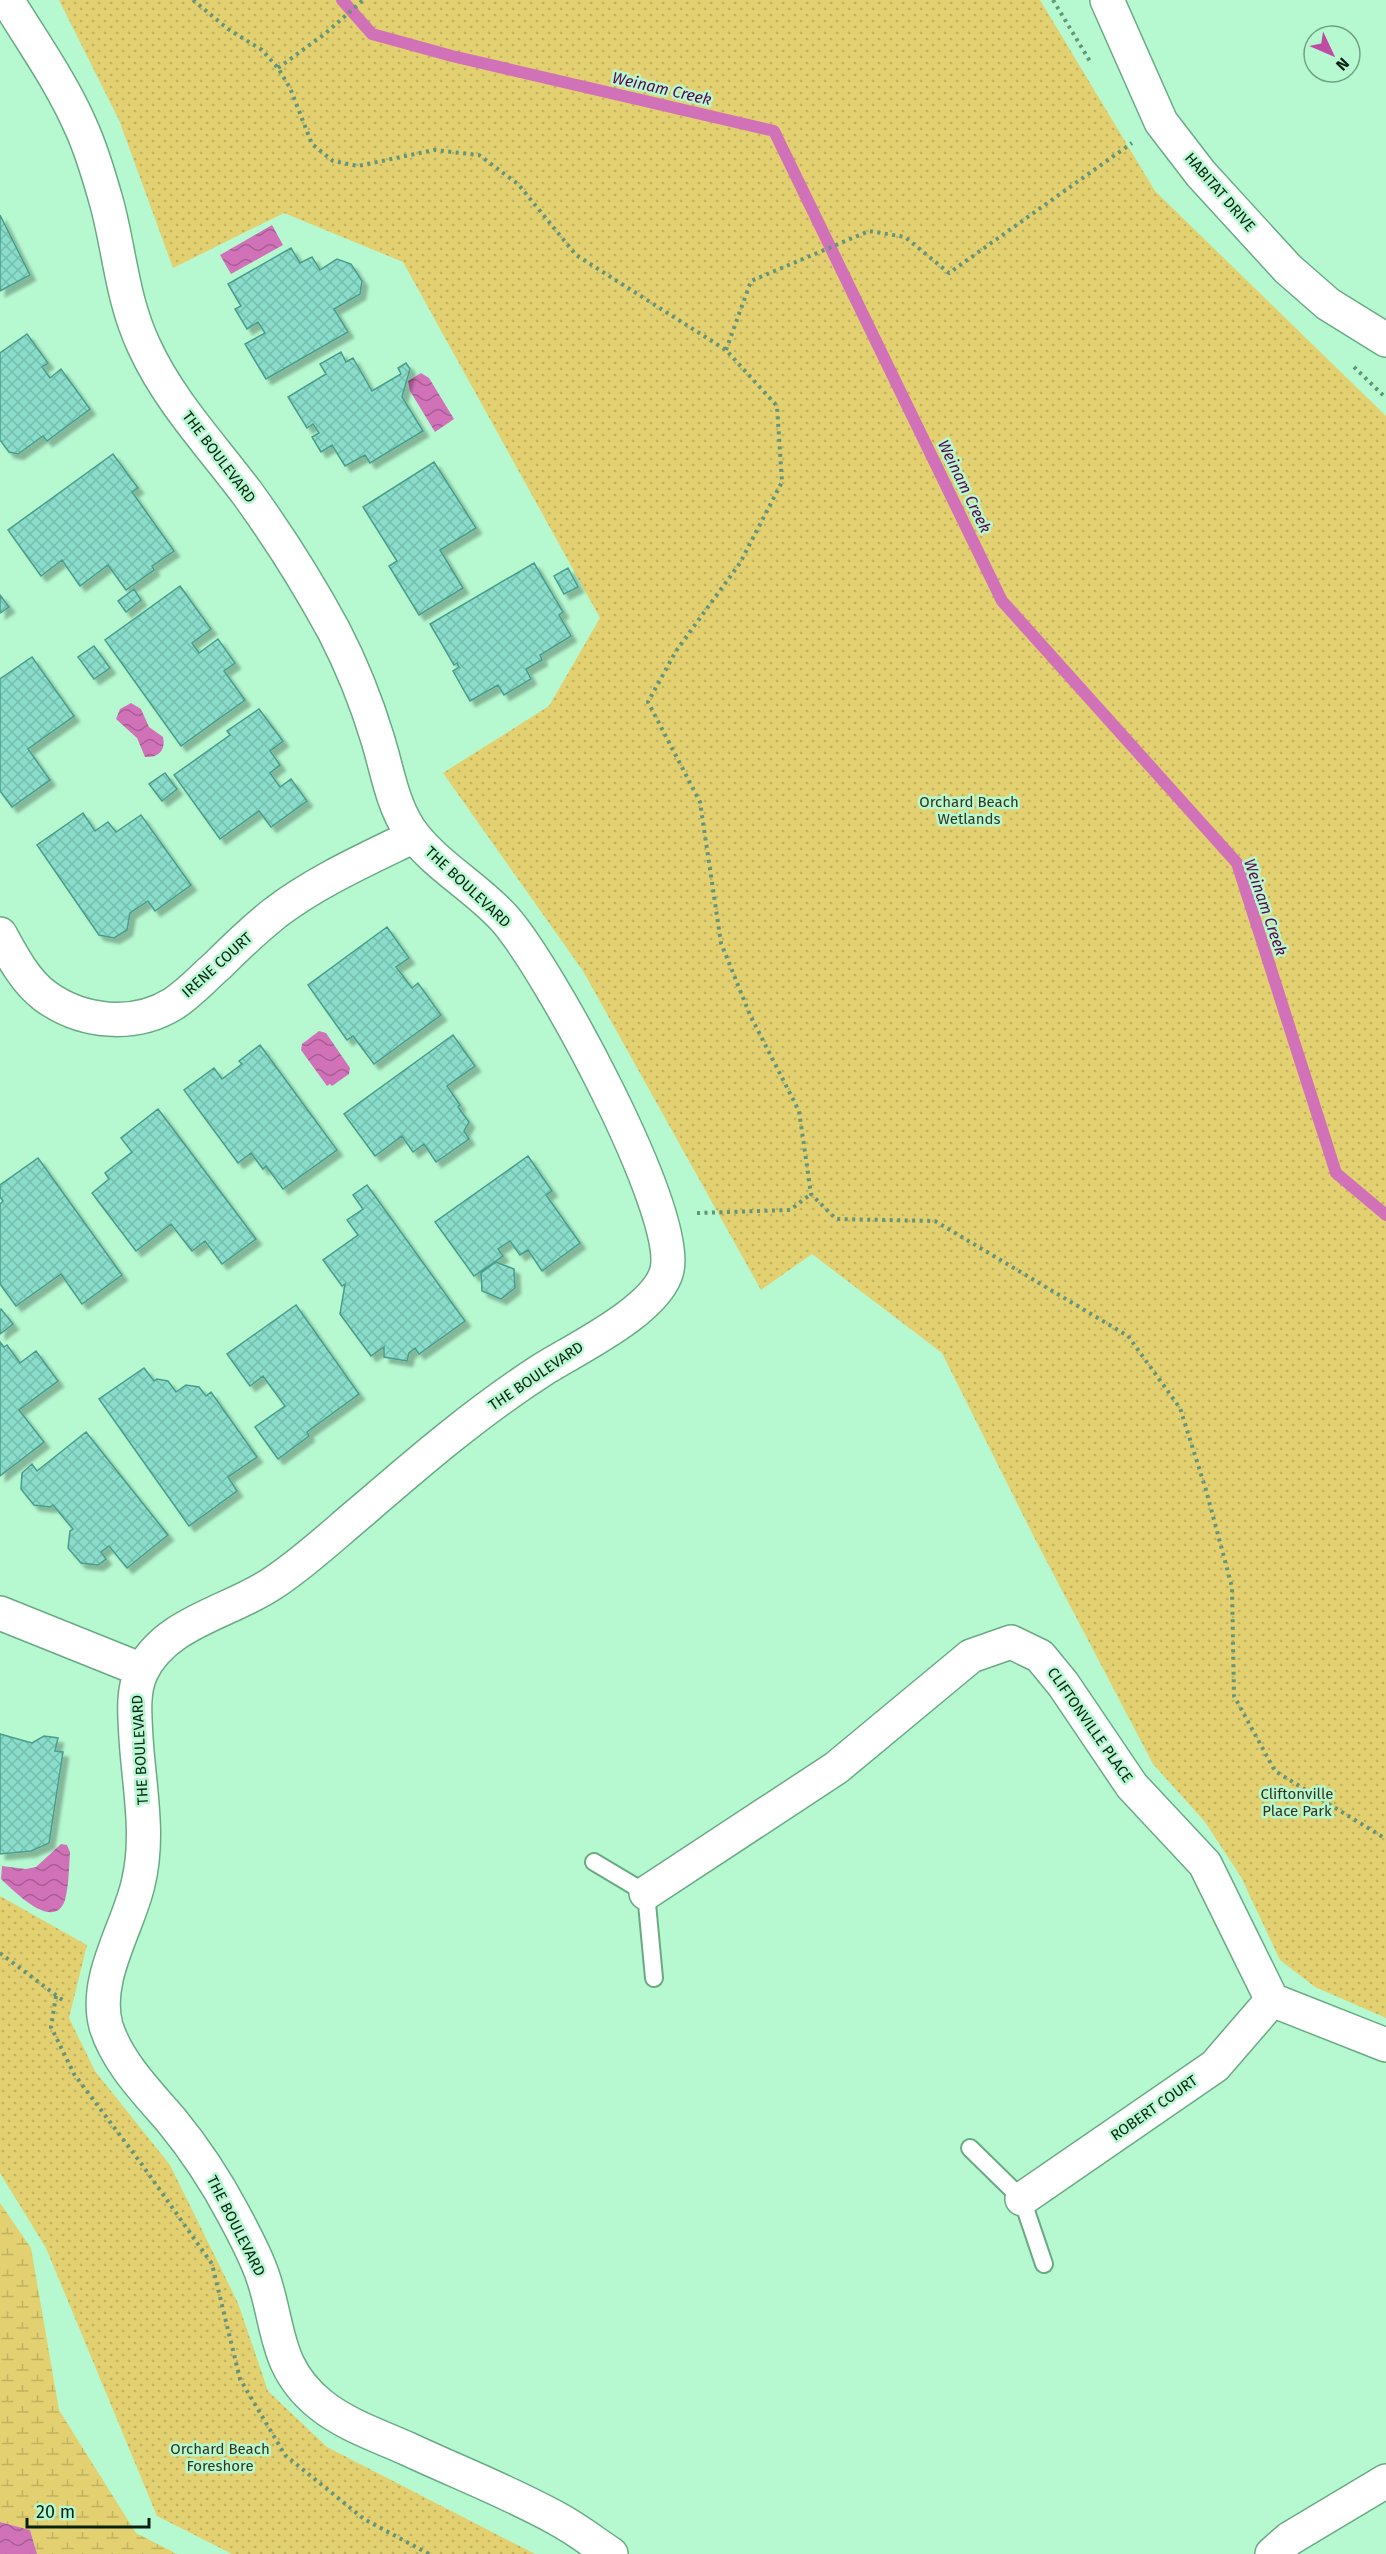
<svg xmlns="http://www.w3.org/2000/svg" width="1386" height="2554" font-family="'Fira Sans',sans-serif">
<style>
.wetland{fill:url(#wetland-marsh)}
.park{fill:url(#park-dots)}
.water{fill:url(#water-waves)}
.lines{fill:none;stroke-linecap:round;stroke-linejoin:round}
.stream{stroke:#d172b8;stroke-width:12}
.building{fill:url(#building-cross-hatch);stroke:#499d8c;stroke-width:1.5;filter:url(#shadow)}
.lane-casing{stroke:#69aa85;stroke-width:20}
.street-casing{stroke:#69aa85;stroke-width:36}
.path{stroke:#649479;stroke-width:4;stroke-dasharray:3 4.5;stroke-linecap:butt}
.lane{stroke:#fff;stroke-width:16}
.street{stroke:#fff;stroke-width:33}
.labels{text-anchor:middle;stroke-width:5;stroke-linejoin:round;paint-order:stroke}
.street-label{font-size:15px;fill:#072214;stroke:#b6f9d1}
.park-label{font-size:15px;fill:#37331e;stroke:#b6f9d1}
.water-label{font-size:16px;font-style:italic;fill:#5f044e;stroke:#b6f9d1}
</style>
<defs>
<pattern id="wetland-marsh" width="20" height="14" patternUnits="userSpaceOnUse" patternTransform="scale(1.5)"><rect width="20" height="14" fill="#e3d071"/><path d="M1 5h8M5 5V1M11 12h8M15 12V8" fill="none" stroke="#c1b261"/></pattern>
<pattern id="park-dots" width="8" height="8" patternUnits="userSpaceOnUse" patternTransform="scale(1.5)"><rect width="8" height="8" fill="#e3d071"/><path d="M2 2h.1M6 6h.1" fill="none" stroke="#c1b261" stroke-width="1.8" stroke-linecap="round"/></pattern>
<pattern id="water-waves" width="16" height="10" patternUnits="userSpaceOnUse" patternTransform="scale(1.5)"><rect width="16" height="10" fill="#d172b8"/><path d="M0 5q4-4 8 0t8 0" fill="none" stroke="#a85d94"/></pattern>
<pattern id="building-cross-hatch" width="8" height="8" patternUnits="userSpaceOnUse" patternTransform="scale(1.5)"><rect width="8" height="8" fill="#89ddca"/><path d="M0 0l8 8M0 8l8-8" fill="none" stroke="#75bdad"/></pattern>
<filter id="shadow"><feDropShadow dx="5.5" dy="5.5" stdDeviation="1.5" flood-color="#0004"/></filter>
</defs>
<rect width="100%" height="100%" fill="#b6f9d1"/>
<path class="wetland" d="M 0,2203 L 31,2248 L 59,2410 L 136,2533 L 177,2554 L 37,2554 L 30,2530 L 0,2522 Z"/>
<path class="park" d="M 59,0 L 1040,0 L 1155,191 L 1386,416 L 1386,2018 L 1315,1987 L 1280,1960 L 1241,1877 L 1205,1822 L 1153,1764 L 1034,1537 L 942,1353 L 812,1254 L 761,1290 L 583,971 L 443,773 L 549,706 L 600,618 L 403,262 L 284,213 L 173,268 L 119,120 Z
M 0,1896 L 87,1945 L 69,2018 L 95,2071 L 170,2165 L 238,2303 L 268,2391 L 327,2447 L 535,2554 L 232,2554 L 157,2516 L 46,2248 L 0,2173 Z"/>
<path class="water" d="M 272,225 L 283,245 L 231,274 L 220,255 Z
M 421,373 L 429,378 L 454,419 L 435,432 L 410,391 L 408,381 Z
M 131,703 L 141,709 L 149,727 L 163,737 C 166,751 158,758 145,757 L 137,738 L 116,719 L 120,709 Z
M 319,1031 L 326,1033 L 350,1068 L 349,1074 L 332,1086 L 330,1084 L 327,1086 L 301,1050 L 302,1044 Z
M 61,1844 L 67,1845 L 70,1852 C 69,1867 69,1885 65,1900 C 54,1933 13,1890 1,1879 L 2,1866 L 26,1869 L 36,1867 Z
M 0,2522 L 30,2530 L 37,2554 L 0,2554 Z"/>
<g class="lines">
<path class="stream" d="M 342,0 L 372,34 L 452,56 L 774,131 L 1002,601 L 1237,863 L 1336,1173 L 1386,1215"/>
</g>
<path class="building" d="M 0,215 L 30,275 L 0,291 Z
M 291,248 L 300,263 L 312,257 L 320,270 L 337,259 L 351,264 L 362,281 L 360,294 L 334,309 L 348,332 L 266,379 L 245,344 L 265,333 L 258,322 L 247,329 L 235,309 L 241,306 L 228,284 Z
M 27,334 L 48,363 L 42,367 L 50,378 L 61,369 L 90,409 L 47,441 L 43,436 L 18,454 L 9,452 L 0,440 L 0,353 Z
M 341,352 L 346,362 L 353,358 L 372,391 L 401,374 L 398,368 L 406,363 L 410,369 L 402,397 L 423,431 L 370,463 L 365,455 L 345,466 L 332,445 L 321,452 L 312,437 L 319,433 L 313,424 L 307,428 L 288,397 L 326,374 L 320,364 Z
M 113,454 L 138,488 L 132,492 L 174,551 L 152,566 L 154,570 L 126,590 L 108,565 L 80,586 L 62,560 L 41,576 L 8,530 Z
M 434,462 L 476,528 L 440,550 L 463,588 L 419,615 L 389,566 L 397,561 L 363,507 Z
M 534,563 L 563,612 L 559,615 L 571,636 L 540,655 L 542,660 L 526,669 L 531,679 L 504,695 L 498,685 L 470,701 L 453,671 L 459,667 L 457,663 L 454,665 L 430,624 Z
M 568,568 L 578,587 L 564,594 L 554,576 Z
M 180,586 L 211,629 L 192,643 L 199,653 L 218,639 L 235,663 L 224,671 L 245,700 L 181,746 L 105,640 Z
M 134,589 L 141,600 L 126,612 L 118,601 Z
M 0,595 L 9,607 L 0,613 Z
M 94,646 L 110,668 L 94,679 L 78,657 Z
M 32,657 L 74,716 L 28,749 L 50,780 L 12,807 L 0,791 L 0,679 Z
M 259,709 L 283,741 L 270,751 L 280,765 L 270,773 L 280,787 L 291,779 L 307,801 L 271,827 L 259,811 L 220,839 L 174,775 L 230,735 L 227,731 Z
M 165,773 L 177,789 L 162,801 L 149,784 Z
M 83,813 L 95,831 L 108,822 L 116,832 L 141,815 L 191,885 L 155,911 L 148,901 L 130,913 L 127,930 L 114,938 L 99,935 L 37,845 Z
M 387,927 L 409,958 L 396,967 L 412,988 L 418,983 L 441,1015 L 374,1064 L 353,1036 L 347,1040 L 308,985 Z
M 453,1035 L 475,1066 L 447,1086 L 460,1105 L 458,1107 L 469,1122 L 464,1131 L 469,1139 L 436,1162 L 424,1144 L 413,1152 L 402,1136 L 375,1156 L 344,1114 Z
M 260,1045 L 337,1150 L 283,1189 L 266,1166 L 263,1169 L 251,1153 L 238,1163 L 184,1090 L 214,1068 L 222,1079 L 242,1064 L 239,1061 Z
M 158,1109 L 256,1239 L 222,1264 L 205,1241 L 192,1251 L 171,1224 L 136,1251 L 92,1193 L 109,1179 L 105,1173 L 132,1152 L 121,1138 Z
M 528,1156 L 552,1191 L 546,1195 L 580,1243 L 542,1271 L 528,1250 L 520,1255 L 510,1241 L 498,1249 L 503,1256 L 474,1276 L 435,1222 Z
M 38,1158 L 122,1275 L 82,1304 L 61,1274 L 16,1306 L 0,1284 L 0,1204 L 3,1201 L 0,1197 L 0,1185 Z
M 367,1185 L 465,1321 L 419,1354 L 415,1348 L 409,1353 L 407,1361 L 384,1357 L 384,1347 L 371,1356 L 340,1314 L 345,1284 L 342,1286 L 323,1260 L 358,1235 L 347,1220 L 363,1209 L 353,1195 Z
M 496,1262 L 514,1269 L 515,1288 L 501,1299 L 482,1291 L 481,1273 Z
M 296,1305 L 359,1394 L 307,1432 L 309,1436 L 278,1459 L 255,1427 L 285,1406 L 263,1376 L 250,1386 L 227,1354 Z
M 1,1309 L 13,1324 L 0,1334 L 0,1310 Z
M 0,1342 L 4,1347 L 7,1345 L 20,1363 L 36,1351 L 58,1381 L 19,1410 L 44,1442 L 0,1476 Z
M 144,1368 L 154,1381 L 157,1379 L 168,1381 L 176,1392 L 186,1385 L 199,1387 L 206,1396 L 211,1392 L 257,1457 L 228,1477 L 237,1491 L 189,1526 L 99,1399 Z
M 86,1432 L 168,1535 L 127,1568 L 109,1546 L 101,1552 L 106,1559 L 98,1565 L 81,1563 L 68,1548 L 70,1531 L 73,1529 L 53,1505 L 50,1507 L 34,1505 L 21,1489 L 22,1473 L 32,1464 L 37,1471 Z
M 0,1734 L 32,1743 L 44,1736 L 58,1738 L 55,1751 L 63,1752 L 49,1843 L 31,1851 L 0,1854 Z"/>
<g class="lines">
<g class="lane-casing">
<path id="lane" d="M 594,1862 L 646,1893 L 654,1978
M 970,2148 L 1022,2199 L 1044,2264"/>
</g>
<g class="street-casing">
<path id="street" d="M 7,0 C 32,41 62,83 81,127 C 92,151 100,179 107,204 C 120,253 122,299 144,346 C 169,401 211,445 247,493 C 279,537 308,583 334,631 C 351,664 366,701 377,737 C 387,768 391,801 409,829 C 434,865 475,886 504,918 C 548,967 680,1210 667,1270 C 658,1310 575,1349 542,1370 C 477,1412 420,1461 362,1511 C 332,1536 305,1562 273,1583 C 231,1612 164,1622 141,1673 C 132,1693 135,1717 136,1738 C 139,1787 150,1836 138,1884 C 128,1928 93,1979 106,2026 C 117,2062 147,2092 171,2120 C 195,2149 216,2181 234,2215 C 244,2234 255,2254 262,2274 C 280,2324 273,2367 321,2405 C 346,2425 379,2436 408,2449 C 457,2472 509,2492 556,2518 C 575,2528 593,2542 611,2554
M 1107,0 L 1161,122 L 1201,174 L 1288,269 L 1328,304 L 1386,340
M 0,934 C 12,956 25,981 45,996 C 82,1023 134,1028 173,1004 C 190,993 203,978 218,965 C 236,947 255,929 275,913 C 317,881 367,859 414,836
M 0,1613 L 142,1670
M 646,1893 L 836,1768 L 971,1656 L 1011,1642 L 1040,1656 L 1063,1684 L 1132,1786 L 1205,1864 L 1272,2000 L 1386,2045
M 1022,2199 L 1215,2066 L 1272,2000
M 1272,2554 L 1289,2539 L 1386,2481"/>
</g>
<path class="path" d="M 193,0 L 228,29 L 262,50 L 278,68 L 290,88 L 312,144 L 333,161 L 358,166 L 434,150 L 479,155 L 518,184 L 576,255 L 726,350 L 777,406 L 782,482 L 740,563 L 676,651 L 648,702 L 700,802 L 721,943 L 750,1015 L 799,1111 L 811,1194 L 836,1219 L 935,1221 L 1128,1336 L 1180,1408 L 1206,1490 L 1232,1587 L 1234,1696 L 1275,1771 L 1386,1839
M 1053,0 L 1091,63
M 278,68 L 326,33 L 363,0
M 726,350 L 751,281 L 869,231 L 905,237 L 949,273 L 1132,143
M 1354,367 L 1386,398
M 697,1213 L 790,1210 L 811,1194
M 0,1953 L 65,2002
M 56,1996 L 51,2027 L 74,2074 L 143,2166 L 212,2264 L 240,2379 L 285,2455 L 364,2519 L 429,2554"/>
<use href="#lane" class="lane"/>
<use href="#street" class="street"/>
</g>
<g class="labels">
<g class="street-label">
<text transform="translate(1220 192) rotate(49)" y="5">HABITAT DRIVE</text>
<text transform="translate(219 457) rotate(53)" y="5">THE BOULEVARD</text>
<text transform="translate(468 887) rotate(43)" y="5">THE BOULEVARD</text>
<text transform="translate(217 965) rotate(-42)" y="5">IRENE COURT</text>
<text transform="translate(536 1376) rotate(-34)" y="5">THE BOULEVARD</text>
<text transform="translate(1090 1725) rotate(55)" y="5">CLIFTONVILLE PLACE</text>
<text transform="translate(140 1750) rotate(-93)" y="5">THE BOULEVARD</text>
<text transform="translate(1154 2108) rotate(-35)" y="5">ROBERT COURT</text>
<text transform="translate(236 2226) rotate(63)" y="5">THE BOULEVARD</text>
</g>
<g class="park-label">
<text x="969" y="807">Orchard Beach<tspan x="969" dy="17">Wetlands</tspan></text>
<text x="1297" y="1799">Cliftonville<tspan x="1297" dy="17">Place Park</tspan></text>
<text x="220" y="2454">Orchard Beach<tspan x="220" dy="17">Foreshore</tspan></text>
</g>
<g class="water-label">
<text transform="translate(662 88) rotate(13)" y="6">Weinam Creek</text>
<text transform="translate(965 486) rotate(64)" y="6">Weinam Creek</text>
<text transform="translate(1266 907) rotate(71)" y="6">Weinam Creek</text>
</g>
</g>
<g transform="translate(1332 54) rotate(134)"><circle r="28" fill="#b6f9d1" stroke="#70a385" stroke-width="1.5"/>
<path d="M0-4.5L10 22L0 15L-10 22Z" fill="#bf4ba4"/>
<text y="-9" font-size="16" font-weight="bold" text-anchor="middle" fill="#072214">N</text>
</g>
<path d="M27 2518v9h122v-9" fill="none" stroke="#072214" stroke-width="3"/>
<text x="36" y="2518" font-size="18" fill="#072214" stroke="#b6f9d1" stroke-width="4.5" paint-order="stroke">20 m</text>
</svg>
